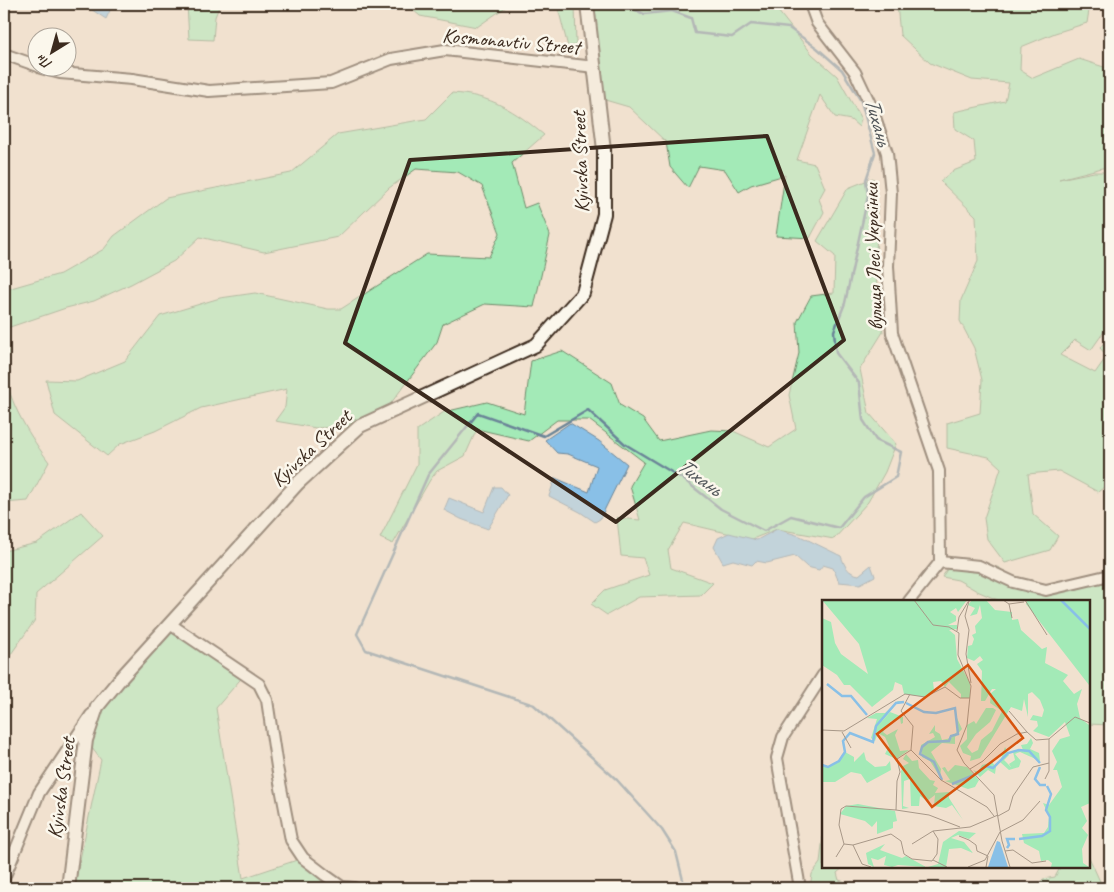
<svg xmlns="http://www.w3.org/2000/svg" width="1114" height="892" font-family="Caveat,sans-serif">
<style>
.green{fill:#a3eab7;stroke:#6f8a6a}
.water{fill:#89c0e7;stroke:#6a8497}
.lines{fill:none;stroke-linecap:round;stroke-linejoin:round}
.stream{stroke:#6a8497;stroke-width:2.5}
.minor-casing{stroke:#3b2a1e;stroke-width:14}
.major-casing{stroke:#3b2a1e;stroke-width:16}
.minor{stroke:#fbf7ec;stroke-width:10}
.major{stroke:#fbf7ec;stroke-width:12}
.marked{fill:none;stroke:#3b2a1e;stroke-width:4;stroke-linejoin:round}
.labels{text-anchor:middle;stroke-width:5;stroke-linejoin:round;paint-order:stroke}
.street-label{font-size:21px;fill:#3b2a1e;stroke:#fbf7ec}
.water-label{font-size:22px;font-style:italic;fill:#52575a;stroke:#fbf7ec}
.inset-river{fill:none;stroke:#89c0e7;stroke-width:2.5}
.inset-road{fill:none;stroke:#a89888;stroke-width:1}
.view{fill:#d7540e;fill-opacity:0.15;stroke:#d7540e;stroke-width:2.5}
.inset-edge{fill:none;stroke:#3b2a1e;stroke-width:2.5}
</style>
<rect width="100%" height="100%" fill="#f1e1cf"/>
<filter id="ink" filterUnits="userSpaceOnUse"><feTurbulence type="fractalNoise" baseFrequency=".02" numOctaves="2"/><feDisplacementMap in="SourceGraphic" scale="10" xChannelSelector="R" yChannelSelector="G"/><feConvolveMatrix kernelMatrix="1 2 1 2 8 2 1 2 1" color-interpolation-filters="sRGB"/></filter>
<g filter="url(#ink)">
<path class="green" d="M 187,4 L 220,4 L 215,17 L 213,40 L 189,39 Z
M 406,4 L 510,4 L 477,27 L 420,16 Z
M 557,4 L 575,4 L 576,45 L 568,47 Z
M 593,4 L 768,4 L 778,11 L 812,54 L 837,76 L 861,119 L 859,127 L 851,120 L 835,117 L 820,95 L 797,160 L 815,164 L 825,188 L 819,199 L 824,212 L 810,238 L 776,236 L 785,175 L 751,185 L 739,192 L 725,170 L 699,166 L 688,188 L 670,167 L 666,142 L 629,107 L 605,100 Z
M 897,4 L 1090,4 L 1087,23 L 1055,33 L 1021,47 L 1020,70 L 1033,78 L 1079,59 L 1110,69 L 1110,166 L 1059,179 L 1094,172 L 1110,172 L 1110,323 L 1091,350 L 1075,340 L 1060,355 L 1095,373 L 1107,356 L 1100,348 L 1110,335 L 1110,482 L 1098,492 L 1059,471 L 1028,474 L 1033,514 L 1058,536 L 1050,550 L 1005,563 L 987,539 L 984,518 L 1001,468 L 989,457 L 947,448 L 947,423 L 980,413 L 982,380 L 974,348 L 960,321 L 961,300 L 978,261 L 976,216 L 940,181 L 953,171 L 976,162 L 974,141 L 955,129 L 954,112 L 1005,101 L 1009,83 L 972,80 L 930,63 L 900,35 Z
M 452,93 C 491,95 515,111 544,135 L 512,163 L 524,208 L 537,203 L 550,235 L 534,307 L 485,304 L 443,324 L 437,342 L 382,415 L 360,426 L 316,428 L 275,421 L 285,407 L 287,389 L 201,408 L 155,431 L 120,444 L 107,456 L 55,415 L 46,380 L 77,381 L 125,361 L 160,316 L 220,298 L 255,293 L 328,309 L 341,309 L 427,254 L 489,257 L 500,233 L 482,186 L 458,172 L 416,169 L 389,188 L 338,237 L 264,252 L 200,237 L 174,261 L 131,284 L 94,301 L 66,308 L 4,329 L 4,290 L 60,274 L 104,249 L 114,236 L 166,198 L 291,173 L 338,134 L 426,119 Z
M 873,178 L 877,206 L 876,277 L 883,332 L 860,369 L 869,413 L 896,444 L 885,472 L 868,502 L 834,539 L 777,529 L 750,540 L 731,534 L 684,523 L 668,550 L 671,568 L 713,583 L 701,595 L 639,597 L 607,615 L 591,604 L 605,590 L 649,575 L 643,558 L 621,556 L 617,518 L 640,520 L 630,486 L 644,462 L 589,420 L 557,420 L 529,441 L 477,429 L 465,456 L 437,471 L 430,480 L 393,544 L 380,538 L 417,464 L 417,430 L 444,412 L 487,402 L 524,414 L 531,361 L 562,351 L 612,383 L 620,405 L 643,419 L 659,441 L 711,430 L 733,431 L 769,447 L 796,429 L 789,395 L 799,353 L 797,322 L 811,296 L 834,293 L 835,256 L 817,241 L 848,188 Z
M 4,338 C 13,360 6,353 6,372 C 6,399 33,441 49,462 L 28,501 L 4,503 Z
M 81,512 L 103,536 L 36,594 L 35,620 L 4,664 L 4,551 L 37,543 Z
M 999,567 L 1012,587 L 1075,590 L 1100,581 L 1110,586 L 1110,725 L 1088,724 L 1088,601 L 1000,601 L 977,591 L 958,580 L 942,577 L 948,568 L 973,571 Z
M 170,624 L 245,674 L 216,708 L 243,878 L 303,858 L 325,875 L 319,888 L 74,888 L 101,760 L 86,740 L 97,707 Z
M 823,836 L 823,866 L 845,866 L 837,873 L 839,880 L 864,888 L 810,888 L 812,874 L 820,863 Z
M 1088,855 L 1103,888 L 1037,888 L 1043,879 L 1055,877 L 1061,866 L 1088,866 Z"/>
<path class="water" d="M 83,4 L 113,4 L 106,19 Z
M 570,423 L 599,441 L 627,464 L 600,519 L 595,522 L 580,512 L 549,496 L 555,478 L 589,492 L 597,466 L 568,454 L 557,453 L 545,440 Z
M 494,487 L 501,487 L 508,495 L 488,529 L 461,519 L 444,510 L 449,498 L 484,512 Z
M 777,529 L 800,536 L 841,556 C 845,567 848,573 859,575 L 871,565 L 875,576 L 860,584 L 839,582 L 833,568 L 823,565 L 819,570 L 807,567 L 795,556 L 767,563 L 756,561 L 752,565 L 733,560 L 723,563 L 714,547 L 718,538 L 729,533 L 757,540 Z"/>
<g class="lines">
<path class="stream" d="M 623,4 L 644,14 L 672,11 L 691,18 L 695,33 L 732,37 L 751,24 L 789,28 L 817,48 L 842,70 L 861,101 L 875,153 L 866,180 L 868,196 L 845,303 L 834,331 L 836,353 L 859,383 L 863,420 L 876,440 L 901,452 L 896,477 L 864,497 L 839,528 L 791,516 L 764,531 L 721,509 L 683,479 L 625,444 L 588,410 L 544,436 L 478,413 L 428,475 L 357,634 L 366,650 L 534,705 L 617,780 L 662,830 L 676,852 L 685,888"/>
<g class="minor-casing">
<path id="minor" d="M 810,4 L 817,23 L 855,72 L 872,108 L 887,153 L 891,193 L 888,266 L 892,333 L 939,471 L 940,562 L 909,601
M 4,54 L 38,66
M 41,68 L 60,73 L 132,79 L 209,91 L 331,83 L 391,59 L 445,50 L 595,67
M 940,562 L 979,566 L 1013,582 L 1046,590 L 1110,575
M 170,624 L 259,684 L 267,700 L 277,767 L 291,840 L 303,858 L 325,875 L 342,887 L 354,888
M 4,878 L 39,793 L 91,715
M 800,888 L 777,758 L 783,737 L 823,675"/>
</g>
<g class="major-casing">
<path id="major" d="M 68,888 L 86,740 L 97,707 L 120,679 L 298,483 L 360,426 L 536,345 L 583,293 L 604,214 L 604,150 L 587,4"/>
</g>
<use href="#minor" class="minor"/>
<use href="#major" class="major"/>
</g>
</g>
<path d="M0 0H1114V892H0ZM 767,136 L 844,340 L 616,522 L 345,343 L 410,160 Z" fill="#f1e1cf" fill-opacity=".55" fill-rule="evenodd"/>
<path class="marked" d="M 767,136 L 844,340 L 616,522 L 345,343 L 410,160 Z"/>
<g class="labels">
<g class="street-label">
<text transform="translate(511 41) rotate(5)" y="7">Kosmonavtiv Street</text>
<text transform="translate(580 162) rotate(-92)" y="7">Kyivska Street</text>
<text transform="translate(873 257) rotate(-92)" y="7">вулиця Лесі Українки</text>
<text transform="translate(311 448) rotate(-43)" y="7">Kyivska Street</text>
<text transform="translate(61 788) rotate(-82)" y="7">Kyivska Street</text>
</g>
<g class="water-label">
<text transform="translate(879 121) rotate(75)" y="8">Тихань</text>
<text transform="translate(700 476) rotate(36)" y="8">Тихань</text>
</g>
</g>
<g transform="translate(822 600)">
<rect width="268" height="268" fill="#f1e1cf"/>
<path d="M 0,0 L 145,0 L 136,12 L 134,8 L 128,12 L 134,16 L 134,21 L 126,25 L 135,25 L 135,29 L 127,30 L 133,35 L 135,59 L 148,83 L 148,98 L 139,98 L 139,94 L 127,82 L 123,87 L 119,81 L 111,82 L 112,90 L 103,97 L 82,94 L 80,85 L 73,82 L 71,90 L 50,107 L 28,85 L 22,85 L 15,75 L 0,65 L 0,18 L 9,22 L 13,43 L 19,54 L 46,74 L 37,44 ZM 150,0 L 164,0 L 173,10 L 190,12 L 190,20 L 196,19 L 199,30 L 220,49 L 225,47 L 223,63 L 246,75 L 241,81 L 252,94 L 260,89 L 255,104 L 258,118 L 267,125 L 268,203 L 259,207 L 265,221 L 260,228 L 266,235 L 260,249 L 261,263 L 267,267 L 229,267 L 230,263 L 226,260 L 219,261 L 217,251 L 202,243 L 200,234 L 222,233 L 226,227 L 227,216 L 221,203 L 227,205 L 240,187 L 235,170 L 231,170 L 235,162 L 230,151 L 238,139 L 248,136 L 243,122 L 227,137 L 211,131 L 216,126 L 215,121 L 208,120 L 211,115 L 220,117 L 222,110 L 218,100 L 210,92 L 206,94 L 206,117 L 202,99 L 200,111 L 189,107 L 158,158 L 148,161 L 149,156 L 141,153 L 138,146 L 145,139 L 145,125 L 152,121 L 154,124 L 164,108 L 171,108 L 174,110 L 168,122 L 154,134 L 145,147 L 150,153 L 156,150 L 159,140 L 170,131 L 180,111 L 168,103 L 169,93 L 174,89 L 170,89 L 163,101 L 159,101 L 160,71 L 155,64 L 161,60 L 158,56 L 152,61 L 145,58 L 146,46 L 150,45 L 152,39 L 150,35 L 154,33 L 153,26 L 160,18 L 158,5 L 155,14 L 148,16 L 153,8 L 146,5 ZM 205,0 L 267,0 L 267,85 L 204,4 ZM 76,101 L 83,102 L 74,104 L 57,125 L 68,112 L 81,117 L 81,123 L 79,124 L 78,118 L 69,121 L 61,132 L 65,135 L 76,129 L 73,135 L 78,151 L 87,150 L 74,159 L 63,154 L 67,146 L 63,137 L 56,133 L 53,141 L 49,138 L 55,119 L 45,118 L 54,113 L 63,113 ZM 135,118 L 140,129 L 133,137 L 133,144 L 120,143 L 109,152 L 119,169 L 118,177 L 108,161 L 100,157 L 99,145 L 113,137 L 111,133 L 107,134 L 113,125 L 113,131 L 118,134 L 120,140 L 129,138 L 135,132 ZM 209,138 L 211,143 L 208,149 L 217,153 L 218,161 L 198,152 L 193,154 L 199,161 L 197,167 L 187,170 L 178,162 L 183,147 L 187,155 L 182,160 L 189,167 L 187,164 L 193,160 L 191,152 L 201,150 L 199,145 L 205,144 ZM 23,152 L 32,157 L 32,162 L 42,152 L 44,160 L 53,167 L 64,166 L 68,161 L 69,170 L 45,183 L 39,174 L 29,172 L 13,182 L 0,182 L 0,165 L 6,167 L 17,161 ZM 84,154 L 90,161 L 96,160 L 97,168 L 108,180 L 113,181 L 111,185 L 116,188 L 113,193 L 127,192 L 127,198 L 141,220 L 130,205 L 124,208 L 112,206 L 113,195 L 105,201 L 98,196 L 97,206 L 89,206 L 88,179 L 82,181 L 81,206 L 87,208 L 80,209 L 79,171 L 81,166 L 87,163 L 81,159 ZM 170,162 L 174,167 L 173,174 L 166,170 L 158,177 L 151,170 L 156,172 L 160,165 ZM 133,165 L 145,167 L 157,180 L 153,187 L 146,189 L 123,181 L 128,180 L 120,168 L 123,167 L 126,172 ZM 36,204 L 73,211 L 75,221 L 71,222 L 71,228 L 55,234 L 55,221 L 50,227 L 43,221 L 18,214 L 24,206 ZM 137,231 L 154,233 L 147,239 L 136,235 L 129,238 L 142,242 L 151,253 L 139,248 L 127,249 L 124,267 L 106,267 L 116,264 L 121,242 ZM 63,244 L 58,250 L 80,258 L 84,256 L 104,267 L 76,265 L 70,267 L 62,265 L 64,256 L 56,260 L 49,258 L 52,267 L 46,264 L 44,253 Z" fill="#a3eab7"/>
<path d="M 175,241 L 178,242 L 186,267 L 166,267 Z" fill="#89c0e7"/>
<path class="inset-river" d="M 239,0 L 268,29M 5,84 L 20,96 L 29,96 L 45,115M 84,103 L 102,112 L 114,113 L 133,108 L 136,134 L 129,136 L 127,141 L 106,142 L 100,147 L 98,154 L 112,162 L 120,180M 0,165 L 6,167 L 17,161 L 23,152 L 21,141 L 28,133 L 51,142 L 54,126 L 74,103 L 82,102M 218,167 L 213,179 L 218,185 L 224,185M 154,174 L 164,166 L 171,168 L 186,153 L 197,150 L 207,151 L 218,163M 130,184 L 152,175M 197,239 L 220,236 L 228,231 L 228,217 L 224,210 L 229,194 L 225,186M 185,248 L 187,245 L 185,239 L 193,239"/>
<path class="inset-road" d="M 92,0 L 111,25 L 127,27 L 137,33 L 136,55 L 149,86 L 145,125 L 135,150 L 142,163 L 172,195 L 180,241 L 188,267M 181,0 L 187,4 L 190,18M 203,0 L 225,35M 147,1 L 143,16 L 147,30 L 144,54 L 149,83M 187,4 L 202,2M 135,31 L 137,17 L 146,2M 88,94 L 79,111 L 91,126 L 89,150 L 119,180 L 165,207 L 172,216M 187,111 L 205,132M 0,130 L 22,131 L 83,94 L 103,97 L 123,87 L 138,98 L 148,98M 20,132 L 29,148M 89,150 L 75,159 L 78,172 L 75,181 L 74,210 L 107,215 L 138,227M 148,169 L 161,161 L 178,144 L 195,134 L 205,132 L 214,140 L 227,139M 223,179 L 227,171 L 227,139 L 253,117 L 268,123M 176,216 L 187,210 L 191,196 L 211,167 L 227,163M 137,236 L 147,240 L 154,245 L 155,251 L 166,256 L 164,267M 22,244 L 17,225 L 19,209 L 24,206 L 74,210M 90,244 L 111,231M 183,251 L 191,250 L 210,263 L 224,261M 14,257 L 22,244 L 31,245M 111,260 L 125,267M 49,267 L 40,264 L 31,245 L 69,234 L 79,241 L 82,254 L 90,259 L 110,261 L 115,254 L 116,239 L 111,231 L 148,227 L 176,215M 146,267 L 163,260 L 178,232 L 201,220 L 218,201"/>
<path class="view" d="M 146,65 L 201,138 L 110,207 L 55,134 Z"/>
<rect width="268" height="268" class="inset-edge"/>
</g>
<rect width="1114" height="892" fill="none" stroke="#fbf7ec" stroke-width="20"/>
<rect x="10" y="10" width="1094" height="872" fill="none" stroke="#3b2a1e" stroke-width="2" filter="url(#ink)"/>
<g transform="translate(52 52) rotate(217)"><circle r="24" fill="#fbf7ec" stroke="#aea59a"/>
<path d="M0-4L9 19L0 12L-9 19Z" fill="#3b2a1e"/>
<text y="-8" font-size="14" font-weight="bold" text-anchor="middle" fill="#3b2a1e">Пн</text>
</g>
</svg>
